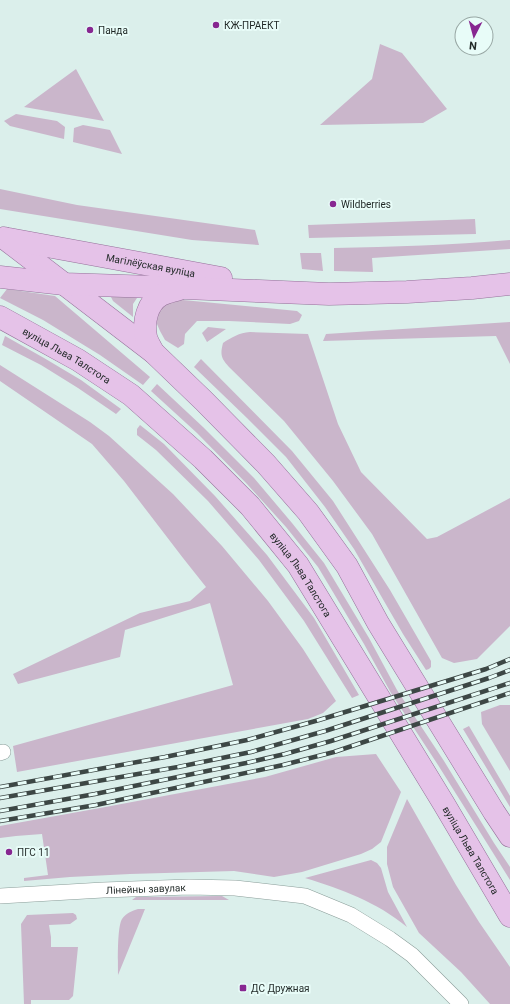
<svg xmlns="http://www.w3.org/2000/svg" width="510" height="1004" font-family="Roboto,sans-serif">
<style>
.green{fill:#cab6cb}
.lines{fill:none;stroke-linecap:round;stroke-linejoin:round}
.street-casing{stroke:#8a9d99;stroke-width:16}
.primary-casing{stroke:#95719a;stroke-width:23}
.street{stroke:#fff;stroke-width:15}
.primary{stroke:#e5c2e8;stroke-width:22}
.rail-casing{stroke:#3d4745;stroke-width:4.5}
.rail{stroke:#e8fcf8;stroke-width:3;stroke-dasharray:9;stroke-linecap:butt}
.poi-dot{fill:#872791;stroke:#e8fcf8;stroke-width:1.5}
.labels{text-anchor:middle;stroke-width:4;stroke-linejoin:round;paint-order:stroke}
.poi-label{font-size:10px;fill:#1f2725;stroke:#e8fcf8;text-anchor:start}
.street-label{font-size:10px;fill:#1f2725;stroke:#e8fcf8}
</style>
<rect width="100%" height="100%" fill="#dbefeb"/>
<path class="green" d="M 380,44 L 402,53 L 447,109 L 423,123 L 320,125 L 372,79 Z
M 76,69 L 104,121 L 24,107 Z
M 16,114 L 57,121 L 65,127 L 64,139 L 10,126 L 4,121 Z
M 83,125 L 110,130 L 122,154 L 73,142 L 74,128 Z
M 0,189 L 77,205 L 255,230 L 259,245 L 192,240 L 0,209 Z
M 475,219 L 476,234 L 309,238 L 308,225 Z
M 510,240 L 510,249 L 372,258 L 373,272 L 334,271 L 334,248 C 393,247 451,245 510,240 Z
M 300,253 L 321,253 L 323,271 L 302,269 Z
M 7,289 L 55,296 L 150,377 L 143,385 L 100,355 L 43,320 L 0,298 Z
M 109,293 L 139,295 L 133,304 L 133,317 L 113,301 Z
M 173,300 L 183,300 L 297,311 L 302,315 L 299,321 L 290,324 L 229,321 L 197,321 L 185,334 L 184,344 L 178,348 L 165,340 L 160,331 L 157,324 L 157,314 L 164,304 Z
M 510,322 L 510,364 L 496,336 L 323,341 L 326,334 Z
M 208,327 L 226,329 L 207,342 L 202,333 Z
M 250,332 L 308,334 L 338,424 L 361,472 L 427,539 L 437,537 L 510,498 L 510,626 L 477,659 L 454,663 L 442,658 L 372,534 L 333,481 L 284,421 L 229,367 C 221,358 220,355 223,343 C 232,337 239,333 250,332 Z
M 5,336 L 44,358 L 81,380 L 121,409 L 116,414 L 78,388 L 41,365 L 2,345 Z
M 201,359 L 292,451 L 333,501 L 390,590 L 431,661 L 431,667 L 429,669 L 426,670 L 403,634 L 354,549 L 325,507 L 286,457 L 247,418 L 194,367 Z
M 0,365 L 90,422 L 109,436 L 173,494 L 222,546 L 268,601 L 303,649 L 336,701 L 323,713 L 308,719 L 17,772 L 13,746 L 233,685 L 210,603 L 125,630 L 120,657 L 18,684 L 13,674 L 140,613 L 190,601 L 206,587 L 183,558 L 124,481 L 92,444 L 0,381 Z
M 157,384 L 203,427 L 254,478 L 292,523 L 324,563 L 369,638 L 397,690 L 444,761 L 494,843 L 510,867 L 510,880 L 438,765 L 391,693 L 364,644 L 318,567 L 286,527 L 247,484 L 197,433 L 151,391 Z
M 140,425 L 164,444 L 215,496 L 267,555 L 314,618 L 359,695 L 352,698 L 304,621 L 259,560 L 208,501 L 156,450 L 137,435 L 137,429 Z
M 500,705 L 510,705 L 510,771 L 482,724 L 481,712 Z
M 469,726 L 510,796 L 510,807 L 463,729 Z
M 376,754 L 401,792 L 381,842 L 372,849 L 361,854 L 302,872 L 274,877 L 234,871 L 130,874 L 70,877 L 24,881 L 24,878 L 48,875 L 42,834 L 16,836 L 0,838 L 0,826 L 100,808 L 265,777 L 336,757 Z
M 407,799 L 456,885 L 479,922 L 510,967 L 510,1004 L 490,1004 L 461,972 L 419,933 L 393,887 L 387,864 L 387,847 Z
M 371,860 L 377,863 L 381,868 L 388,892 L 407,927 C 377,902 341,889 305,878 Z
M 222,896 L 229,900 L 132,900 L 136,897 Z
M 138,909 L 145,909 L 118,975 C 118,964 117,927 122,919 C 126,913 132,911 138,909 Z
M 73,913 L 76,915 L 77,919 L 70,924 L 49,925 L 51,937 L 51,947 L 78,947 L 73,996 L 69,1000 L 31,1000 L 31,1004 L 24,1004 L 21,924 L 27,915 Z"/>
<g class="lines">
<g class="street-casing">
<g id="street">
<path d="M 0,753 L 3,752"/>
<path id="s1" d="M 0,896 L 103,890 L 189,887 L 235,888 L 305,896 L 351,915 L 390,939 L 412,955 L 461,1004"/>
</g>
</g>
<g class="primary-casing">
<g id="primary">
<path d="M 4,238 L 153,352 L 204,401 L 266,464 L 308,512 L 347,566 L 378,623 L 494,812 L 510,836"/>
<path id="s2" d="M 9,239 L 221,278"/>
<path d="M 0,277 L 64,284 L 185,288 L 329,294 L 407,292 L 472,288 L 510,284"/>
<path id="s3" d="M 0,317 L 78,360 L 131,395 L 203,459 L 250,506 L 298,565 L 444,804 L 510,916"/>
<path d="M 153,352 C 151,347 147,342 146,337 C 143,322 147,303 161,295 C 166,292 173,291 179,289"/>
</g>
</g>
<use href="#street" class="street"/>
<use href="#primary" class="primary"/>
<g class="rail-casing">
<path id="rail" d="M 0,787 L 165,757 L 247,740 L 319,720 L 486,669 L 510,659
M 0,798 L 178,767 L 251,752 L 325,731 L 489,678 L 510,670
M 0,811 L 95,794 L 246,763 L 285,754 L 331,741 L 510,683
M 0,821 L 96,805 L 283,765 L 334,752 L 510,693"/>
</g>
<use href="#rail" class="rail"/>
</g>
<g class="poi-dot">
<circle cx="216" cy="25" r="4"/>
<circle cx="90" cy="30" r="4"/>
<circle cx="333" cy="204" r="4"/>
<circle cx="9" cy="852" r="4"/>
<rect x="239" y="984" width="8" height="8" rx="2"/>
</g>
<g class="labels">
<g class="poi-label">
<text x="224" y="29">КЖ-ПРАЕКТ</text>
<text x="98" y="34">Панда</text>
<text x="341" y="208">Wildberries</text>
<text x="17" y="856">ПГС 11</text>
<text x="251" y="992">ДС Дружная</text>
</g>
<g class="street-label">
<text dy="4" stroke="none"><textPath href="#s2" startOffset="144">Магілёўская вуліца</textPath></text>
<text dy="4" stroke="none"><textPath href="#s3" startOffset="77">вуліца Льва Талстога</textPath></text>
<text dy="4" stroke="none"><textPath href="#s3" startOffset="401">вуліца Льва Талстога</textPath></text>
<text dy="4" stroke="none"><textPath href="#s3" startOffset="725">вуліца Льва Талстога</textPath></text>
<text dy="4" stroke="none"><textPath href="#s1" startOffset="146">Лінейны завулак</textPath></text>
</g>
</g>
<g transform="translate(474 36) rotate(186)"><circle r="19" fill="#e8fcf8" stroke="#98a7a4"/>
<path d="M0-3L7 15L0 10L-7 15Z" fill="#872791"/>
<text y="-6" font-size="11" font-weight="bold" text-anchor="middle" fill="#1f2725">N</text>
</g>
</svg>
